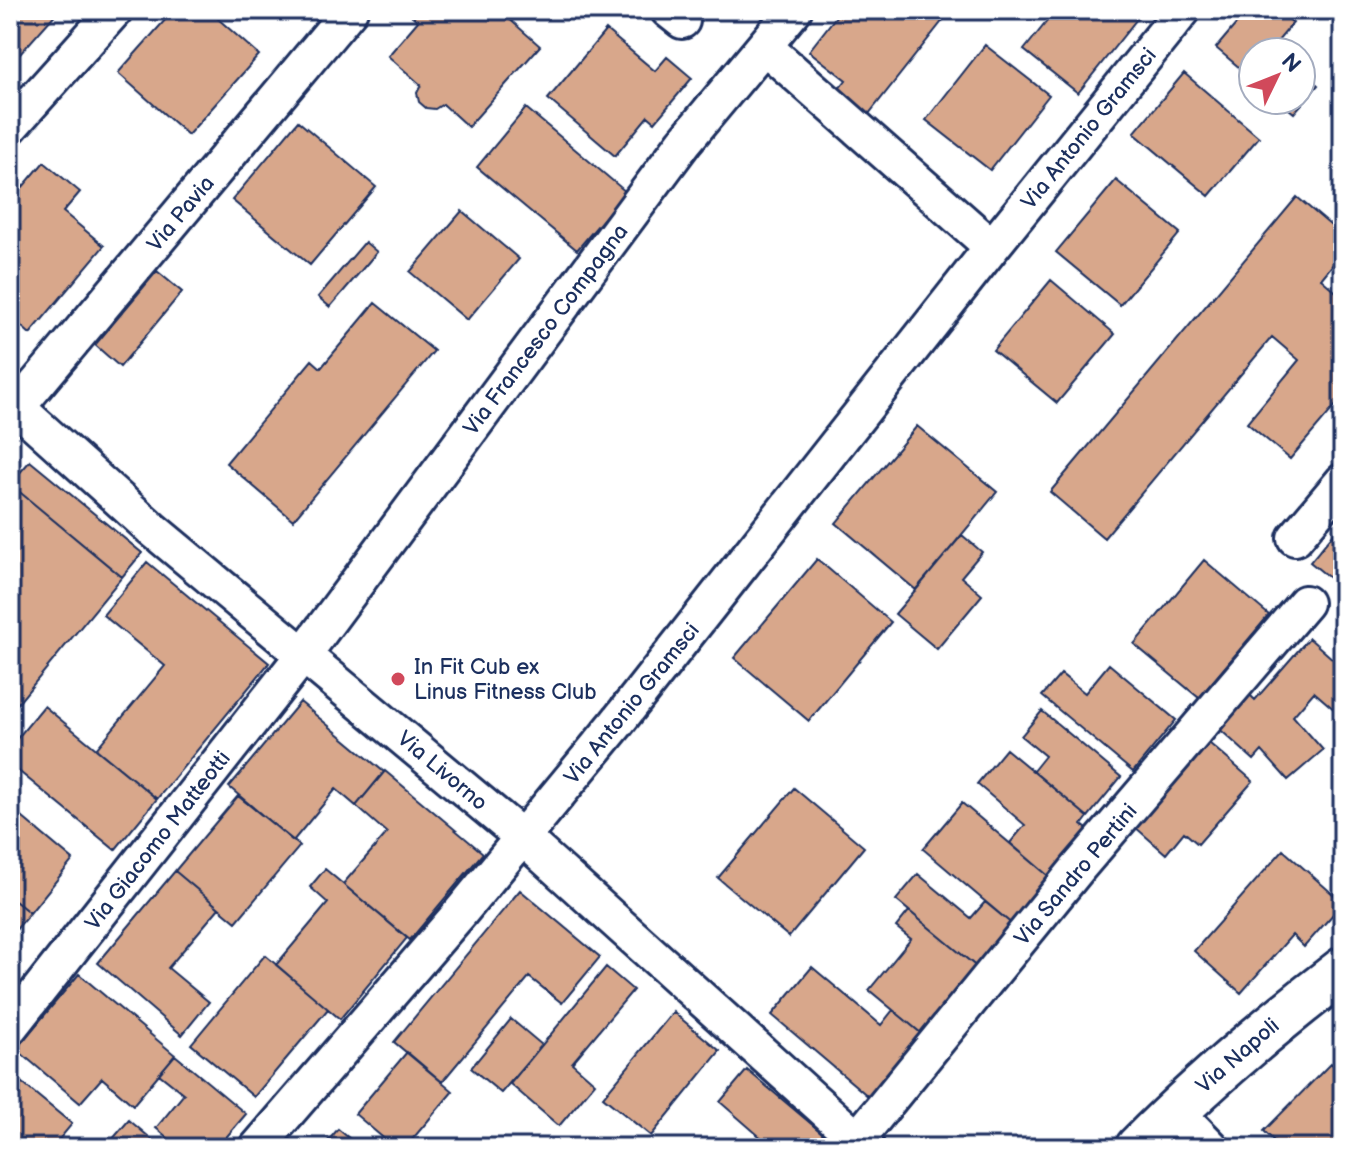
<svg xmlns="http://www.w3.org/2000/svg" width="1353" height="1158" font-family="'Balsamiq Sans',sans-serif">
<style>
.building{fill:#d8a78b;stroke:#1b2f5e;stroke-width:2}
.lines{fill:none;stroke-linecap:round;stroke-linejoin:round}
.minor-casing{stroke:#1b2f5e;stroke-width:40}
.secondary-casing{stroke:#1b2f5e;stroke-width:50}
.minor{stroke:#fff;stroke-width:34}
.secondary{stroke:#fff;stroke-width:44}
.poi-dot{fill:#d1495b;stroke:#fff;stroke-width:3}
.labels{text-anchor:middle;stroke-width:6;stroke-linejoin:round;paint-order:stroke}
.street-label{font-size:22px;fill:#1b2f5e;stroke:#fff}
.poi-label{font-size:22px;fill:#1b2f5e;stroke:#fff;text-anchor:start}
</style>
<rect width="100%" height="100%" fill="#fff"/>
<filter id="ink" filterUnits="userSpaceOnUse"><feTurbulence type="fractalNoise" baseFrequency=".0125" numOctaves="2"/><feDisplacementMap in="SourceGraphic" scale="16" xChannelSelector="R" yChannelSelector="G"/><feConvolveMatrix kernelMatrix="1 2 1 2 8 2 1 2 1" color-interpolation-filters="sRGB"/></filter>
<g filter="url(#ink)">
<path class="building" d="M 10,10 L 59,10 L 13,62 L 10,60 Z
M 174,10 L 208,10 L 259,55 L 188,135 L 118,73 Z
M 405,10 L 499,10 L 540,46 L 468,127 L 443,104 L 435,109 L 426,108 L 419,102 L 417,93 L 421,85 L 388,56 L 418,21 Z
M 841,10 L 951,10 L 868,115 L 838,90 L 846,80 L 809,51 Z
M 1056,10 L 1144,10 L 1078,93 L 1024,50 Z
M 1248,10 L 1279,10 L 1293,23 L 1272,48 L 1277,52 L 1253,52 L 1253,79 L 1216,48 Z
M 606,30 L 655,71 L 667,57 L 692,78 L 655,122 L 648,116 L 615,156 L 548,99 Z
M 985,45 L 1049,95 L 990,170 L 926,120 Z
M 1301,71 L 1318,85 L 1294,113 L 1278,100 L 1301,100 Z
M 1184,73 L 1259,137 L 1209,196 L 1134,133 Z
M 526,108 L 626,192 L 577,250 L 477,167 Z
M 298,121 L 376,187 L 310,265 L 232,200 Z
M 44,162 L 80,192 L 63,212 L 104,246 L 30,334 L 10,316 L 10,202 Z
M 1116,180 L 1180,233 L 1120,305 L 1056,252 Z
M 1297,197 L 1343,236 L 1343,252 L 1321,279 L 1343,298 L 1343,397 L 1290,459 L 1247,423 L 1299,360 L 1272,337 L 1104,538 L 1050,492 Z
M 462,211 L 519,259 L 467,320 L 410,272 Z
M 365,242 L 377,252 L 330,307 L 318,297 Z
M 157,271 L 182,292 L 120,367 L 95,345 Z
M 1051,280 L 1115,334 L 1057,403 L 993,350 Z
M 375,303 L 434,351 L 293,520 L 226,463 L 312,360 L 321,368 Z
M 917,426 L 997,492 L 916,590 L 836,523 Z
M 30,461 L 142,553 L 122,577 L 10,484 Z
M 10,484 L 122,577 L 10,713 Z
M 1343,522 L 1343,589 L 1310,562 Z
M 962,535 L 982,552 L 961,577 L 982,595 L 937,649 L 895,614 Z
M 817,559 L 891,622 L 809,721 L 734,658 Z
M 1204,560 L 1269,615 L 1199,698 L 1134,644 Z
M 147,562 L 269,663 L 157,799 L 96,749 L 165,666 L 103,615 Z
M 1309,638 L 1343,668 L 1343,717 L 1314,692 L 1293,716 L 1323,750 L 1288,780 L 1262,751 L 1254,760 L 1215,725 L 1246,691 L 1255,700 Z
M 1109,664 L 1176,720 L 1133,772 L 1042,696 L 1061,674 L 1085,693 Z
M 300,702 L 384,772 L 356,806 L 336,789 L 293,841 L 229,787 Z
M 44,706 L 157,799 L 115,850 L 10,764 L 10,747 Z
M 1042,711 L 1121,777 L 1088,817 L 1033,771 L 1045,756 L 1021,736 Z
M 1209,743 L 1253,781 L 1198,844 L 1184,832 L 1166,854 L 1135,827 Z
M 1006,749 L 1088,817 L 1082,825 L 1091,832 L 1052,879 L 1010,843 L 1025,825 L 977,784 Z
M 385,771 L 483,853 L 410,940 L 343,884 L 387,833 L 356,806 Z
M 794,788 L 864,847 L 789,937 L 718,878 Z
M 238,796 L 300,846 L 236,922 L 175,871 Z
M 962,803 L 1052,879 L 1013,925 L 923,849 Z
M 10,807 L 73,860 L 30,913 L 10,897 Z
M 1283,850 L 1343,903 L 1304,947 L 1292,935 L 1241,993 L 1194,951 Z
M 325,869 L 407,938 L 340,1019 L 276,965 L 328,903 L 310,887 Z
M 175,871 L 219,908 L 168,968 L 209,1002 L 182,1035 L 98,963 Z
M 918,874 L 971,918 L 985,902 L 1013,925 L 978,968 L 896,900 Z
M 520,890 L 600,957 L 562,1003 L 529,977 L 442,1082 L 394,1042 Z
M 10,897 L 30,913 L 10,937 Z
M 909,911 L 978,968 L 922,1034 L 869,990 L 911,939 L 896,927 Z
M 265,955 L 328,1009 L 254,1097 L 191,1044 Z
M 606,967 L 633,990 L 572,1063 L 595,1083 L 559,1126 L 510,1084 Z
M 812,967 L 881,1025 L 893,1010 L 922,1034 L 869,1097 L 772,1015 Z
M 79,974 L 175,1055 L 133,1105 L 102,1078 L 80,1103 L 16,1049 Z
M 673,1012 L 720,1051 L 651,1136 L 603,1097 Z
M 511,1019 L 542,1045 L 501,1093 L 471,1068 Z
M 407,1052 L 453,1091 L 405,1148 L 395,1148 L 355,1114 Z
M 175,1055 L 246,1114 L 217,1148 L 180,1148 L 156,1128 L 184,1094 L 159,1074 Z
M 1331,1063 L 1343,1075 L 1343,1148 L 1281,1148 L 1264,1131 Z
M 747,1070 L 840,1148 L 773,1148 L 720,1102 Z
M 10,1073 L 72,1124 L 52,1148 L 10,1148 Z
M 129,1120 L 162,1148 L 105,1148 Z
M 338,1129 L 361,1148 L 322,1148 Z"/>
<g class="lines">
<g class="minor-casing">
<path id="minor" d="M 668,10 L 682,21
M 764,46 L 992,247
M 10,127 L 115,10
M 10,401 L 152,529 L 522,837 L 867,1148
M 10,416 L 350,10
M 1295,538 L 1343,481
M 10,1027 L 304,654 L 684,142 L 794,10
M 1175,1110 L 1212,1148
M 257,1148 L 460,913 L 616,724 L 992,247 L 1183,10
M 850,1148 L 1079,867 L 1305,603"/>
</g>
<g class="secondary-casing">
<path id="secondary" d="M 1138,1148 C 1202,1083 1271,1025 1343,970"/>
</g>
<use href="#minor" class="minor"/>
<use href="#secondary" class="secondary"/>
</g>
</g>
<circle class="poi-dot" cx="398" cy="679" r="8"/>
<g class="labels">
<g class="street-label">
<text transform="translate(1088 128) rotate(-51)" y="8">Via Antonio Gramsci</text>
<text transform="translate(180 213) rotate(-50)" y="8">Via Pavia</text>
<text transform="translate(545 329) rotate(-53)" y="8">Via Francesco Compagna</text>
<text transform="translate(631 703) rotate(-51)" y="8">Via Antonio Gramsci</text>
<text transform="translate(443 770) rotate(40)" y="8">Via Livorno</text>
<text transform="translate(157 840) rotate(-52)" y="8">Via Giacomo Matteotti</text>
<text transform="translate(1075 874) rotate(-50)" y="8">Via Sandro Pertini</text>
<text transform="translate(1237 1055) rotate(-41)" y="8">Via Napoli</text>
</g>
<g class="poi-label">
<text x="414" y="674">In Fit Cub ex<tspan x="414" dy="25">Linus Fitness Club</tspan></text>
</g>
</g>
<rect width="1353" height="1158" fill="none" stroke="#fff" stroke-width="40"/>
<rect x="20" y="20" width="1313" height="1118" fill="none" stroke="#1b2f5e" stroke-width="3" filter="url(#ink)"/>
<g transform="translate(1277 76) rotate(47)"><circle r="38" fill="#ffffff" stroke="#a4acbf" stroke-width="2"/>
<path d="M0-6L14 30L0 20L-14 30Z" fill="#d1495b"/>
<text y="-12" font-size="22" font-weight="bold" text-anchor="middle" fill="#1b2f5e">N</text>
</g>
</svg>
